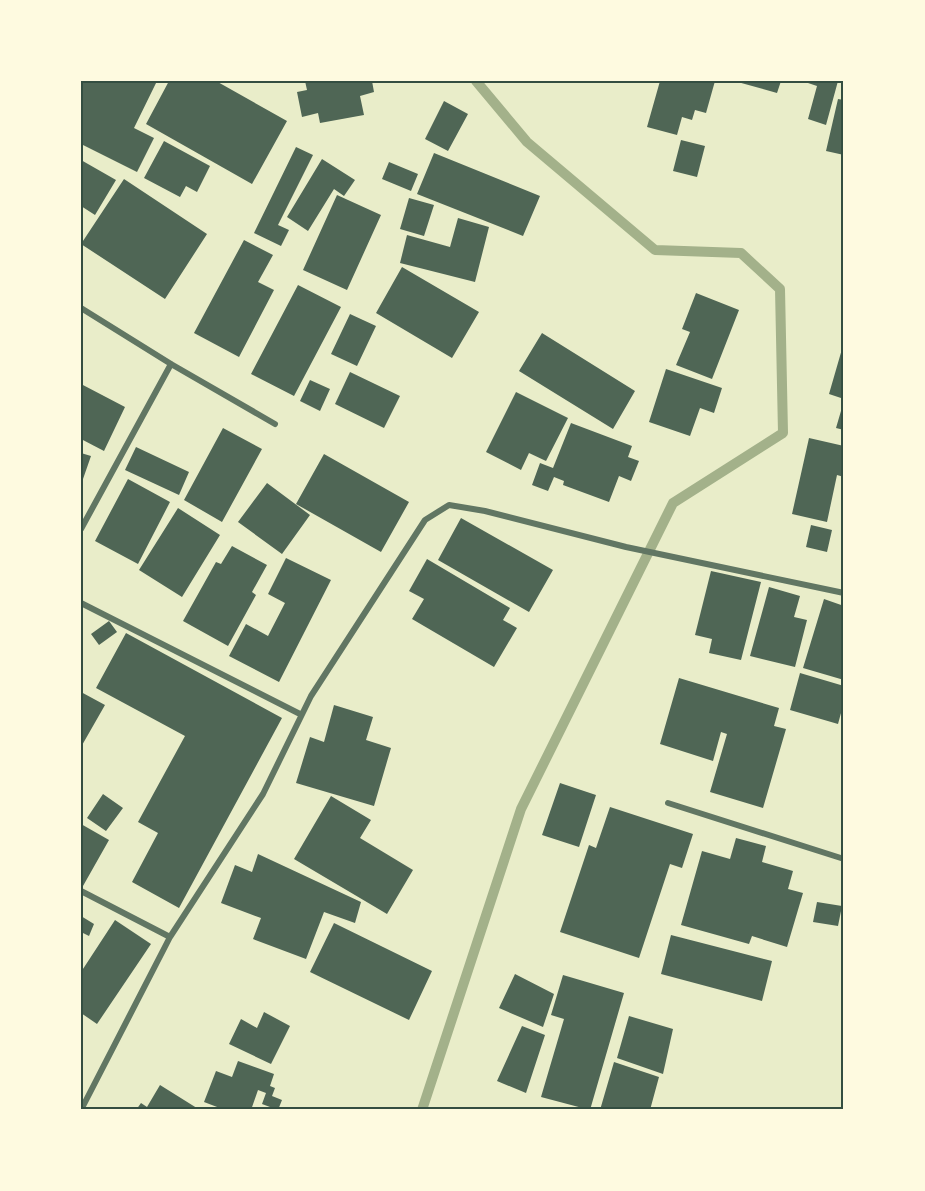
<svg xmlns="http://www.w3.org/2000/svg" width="925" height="1191" font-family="Helvetica,sans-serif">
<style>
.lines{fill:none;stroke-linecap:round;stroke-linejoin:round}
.stream{stroke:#a3b18a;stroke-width:10}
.building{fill:#4f6655}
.minor{stroke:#617663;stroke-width:6}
.neatline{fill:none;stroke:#344e41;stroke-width:2}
</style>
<rect width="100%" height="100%" fill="#e9edc9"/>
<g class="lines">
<path class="stream" d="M 422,1110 L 521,809 L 673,503 L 783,433 L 780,289 L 741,253 L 655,250 L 527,142 L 476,81"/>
</g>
<path class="building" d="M 81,81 L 157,81 L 134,128 L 154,138 L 137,172 L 81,144 Z
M 169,81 L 216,81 L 287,121 L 252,184 L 146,124 Z
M 305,81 L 372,81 L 374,92 L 360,96 L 364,115 L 320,123 L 318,113 L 302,117 L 297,92 L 307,90 Z
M 660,81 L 715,81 L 706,113 L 695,110 L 692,120 L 682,117 L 677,135 L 647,127 Z
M 734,81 L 781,81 L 777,93 Z
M 838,81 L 826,125 L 808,119 L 817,86 L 802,81 Z
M 838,99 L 844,100 L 844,155 L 826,151 Z
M 444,101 L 468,114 L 448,151 L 425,139 Z
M 681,140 L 705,146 L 697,177 L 673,171 Z
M 164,141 L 210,166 L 197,192 L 186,186 L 180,197 L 144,178 Z
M 296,147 L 313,155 L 278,225 L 289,230 L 281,246 L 254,233 Z
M 434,153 L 540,196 L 523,236 L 417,194 Z
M 322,159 L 355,180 L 344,196 L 334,189 L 308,231 L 287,217 Z
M 81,160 L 116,180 L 95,215 L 81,206 Z
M 389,162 L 418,174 L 411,191 L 382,179 Z
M 124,179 L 207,234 L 165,299 L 81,244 Z
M 337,195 L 381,215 L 347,290 L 303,270 Z
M 409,198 L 434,205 L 424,236 L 400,229 Z
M 458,218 L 489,227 L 475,282 L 400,263 L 407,235 L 450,247 Z
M 244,240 L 273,255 L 258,282 L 274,290 L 239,357 L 194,333 Z
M 402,267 L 479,312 L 452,358 L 376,313 Z
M 298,285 L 341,307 L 294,396 L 251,374 Z
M 696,293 L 739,310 L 712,379 L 676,365 L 690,332 L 682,329 Z
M 350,314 L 376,326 L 357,366 L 331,354 Z
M 542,333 L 635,391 L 613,429 L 519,371 Z
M 842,349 L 844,350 L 844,399 L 829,394 Z
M 666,369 L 722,388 L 714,413 L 700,408 L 690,436 L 649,422 Z
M 350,372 L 400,396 L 384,428 L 335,404 Z
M 310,380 L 330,389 L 320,411 L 300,401 Z
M 81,384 L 125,407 L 104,451 L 81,439 Z
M 516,392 L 568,418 L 546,461 L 529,453 L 521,470 L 486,452 Z
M 843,404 L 844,404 L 844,430 L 836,428 Z
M 571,423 L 632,446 L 628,457 L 639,461 L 631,481 L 619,476 L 609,502 L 563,485 L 564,481 L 554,477 L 548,491 L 532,485 L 540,463 L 553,468 Z
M 223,428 L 262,449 L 222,522 L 184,500 Z
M 809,438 L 844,446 L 844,477 L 837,475 L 827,522 L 792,514 Z
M 136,447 L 189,472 L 179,495 L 125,470 Z
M 81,453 L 91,456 L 83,479 L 81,478 Z
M 324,454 L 409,502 L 381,552 L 296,504 Z
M 128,479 L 170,502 L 138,564 L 95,541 Z
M 267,483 L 310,515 L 282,554 L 238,522 Z
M 178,508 L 220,535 L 182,597 L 139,570 Z
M 461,518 L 553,570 L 529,612 L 438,560 Z
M 811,525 L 832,530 L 827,552 L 806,547 Z
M 232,546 L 267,565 L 252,592 L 256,595 L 228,646 L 183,621 L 216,562 L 221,564 Z
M 286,558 L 331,580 L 279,682 L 229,656 L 246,624 L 268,636 L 285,603 L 268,594 Z
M 427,559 L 510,608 L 503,620 L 517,628 L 494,667 L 412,619 L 424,599 L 409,591 Z
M 711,571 L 761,582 L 741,660 L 709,653 L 712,639 L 695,635 Z
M 769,587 L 800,596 L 794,617 L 807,620 L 795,667 L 750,656 Z
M 824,599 L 844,606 L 844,680 L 803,668 Z
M 109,621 L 117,632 L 99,645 L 91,634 Z
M 126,633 L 282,718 L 179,908 L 132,882 L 158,833 L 138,822 L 185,736 L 96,688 Z
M 800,673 L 844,686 L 844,702 L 838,724 L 790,710 Z
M 679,678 L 779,708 L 774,726 L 786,729 L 763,808 L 710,792 L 727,734 L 721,732 L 713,761 L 660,744 Z
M 81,692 L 105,705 L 81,747 Z
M 334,705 L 373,717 L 366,740 L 391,748 L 374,806 L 296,783 L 310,737 L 324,742 Z
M 560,783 L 596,795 L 579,847 L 542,835 Z
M 103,794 L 123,808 L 106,831 L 87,818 Z
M 331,796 L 371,820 L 360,838 L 413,870 L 387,914 L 294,859 Z
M 610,807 L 693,834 L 682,868 L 670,864 L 639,958 L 560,932 L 589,845 L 596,848 Z
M 81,824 L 109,840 L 83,886 L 81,885 Z
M 736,838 L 766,846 L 762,862 L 793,871 L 788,889 L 803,893 L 787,947 L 752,936 L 749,944 L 681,925 L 702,851 L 730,859 Z
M 258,854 L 361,902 L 355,923 L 324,912 L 306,959 L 253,939 L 261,918 L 221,903 L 235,865 L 252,872 Z
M 817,902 L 842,906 L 838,926 L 813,922 Z
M 81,916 L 94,924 L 89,936 L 81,932 Z
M 115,920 L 151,944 L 97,1024 L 81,1013 L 81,972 Z
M 334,923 L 432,971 L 409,1020 L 310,972 Z
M 671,935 L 772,961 L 762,1001 L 661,974 Z
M 515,974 L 554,994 L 543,1027 L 499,1008 Z
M 563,975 L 624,993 L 590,1110 L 541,1097 L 564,1019 L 551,1015 Z
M 264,1012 L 290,1026 L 271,1064 L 229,1044 L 241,1019 L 257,1028 Z
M 629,1016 L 673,1029 L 663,1074 L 617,1058 Z
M 522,1026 L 545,1035 L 526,1093 L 497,1081 Z
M 238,1061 L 274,1074 L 270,1086 L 275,1088 L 272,1096 L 282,1100 L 278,1110 L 262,1104 L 266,1093 L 258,1090 L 251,1110 L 225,1110 L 204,1102 L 216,1071 L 232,1077 Z
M 614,1062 L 659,1077 L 650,1110 L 600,1110 Z
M 160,1085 L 200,1110 L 136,1110 L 141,1103 L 147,1107 Z"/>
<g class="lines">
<path class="minor" d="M 81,308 L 171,364 L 275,424
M 81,529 L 171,364
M 81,603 L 300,714
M 668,803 L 844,859
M 81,891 L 170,937
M 81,1110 L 170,937 L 263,794 L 311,696 L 425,520 L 449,505 L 485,511 L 626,547 L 844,593"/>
</g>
<rect width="925" height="1191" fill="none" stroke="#fefae0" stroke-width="165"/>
<rect x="82" y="82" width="760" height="1026" class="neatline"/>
</svg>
